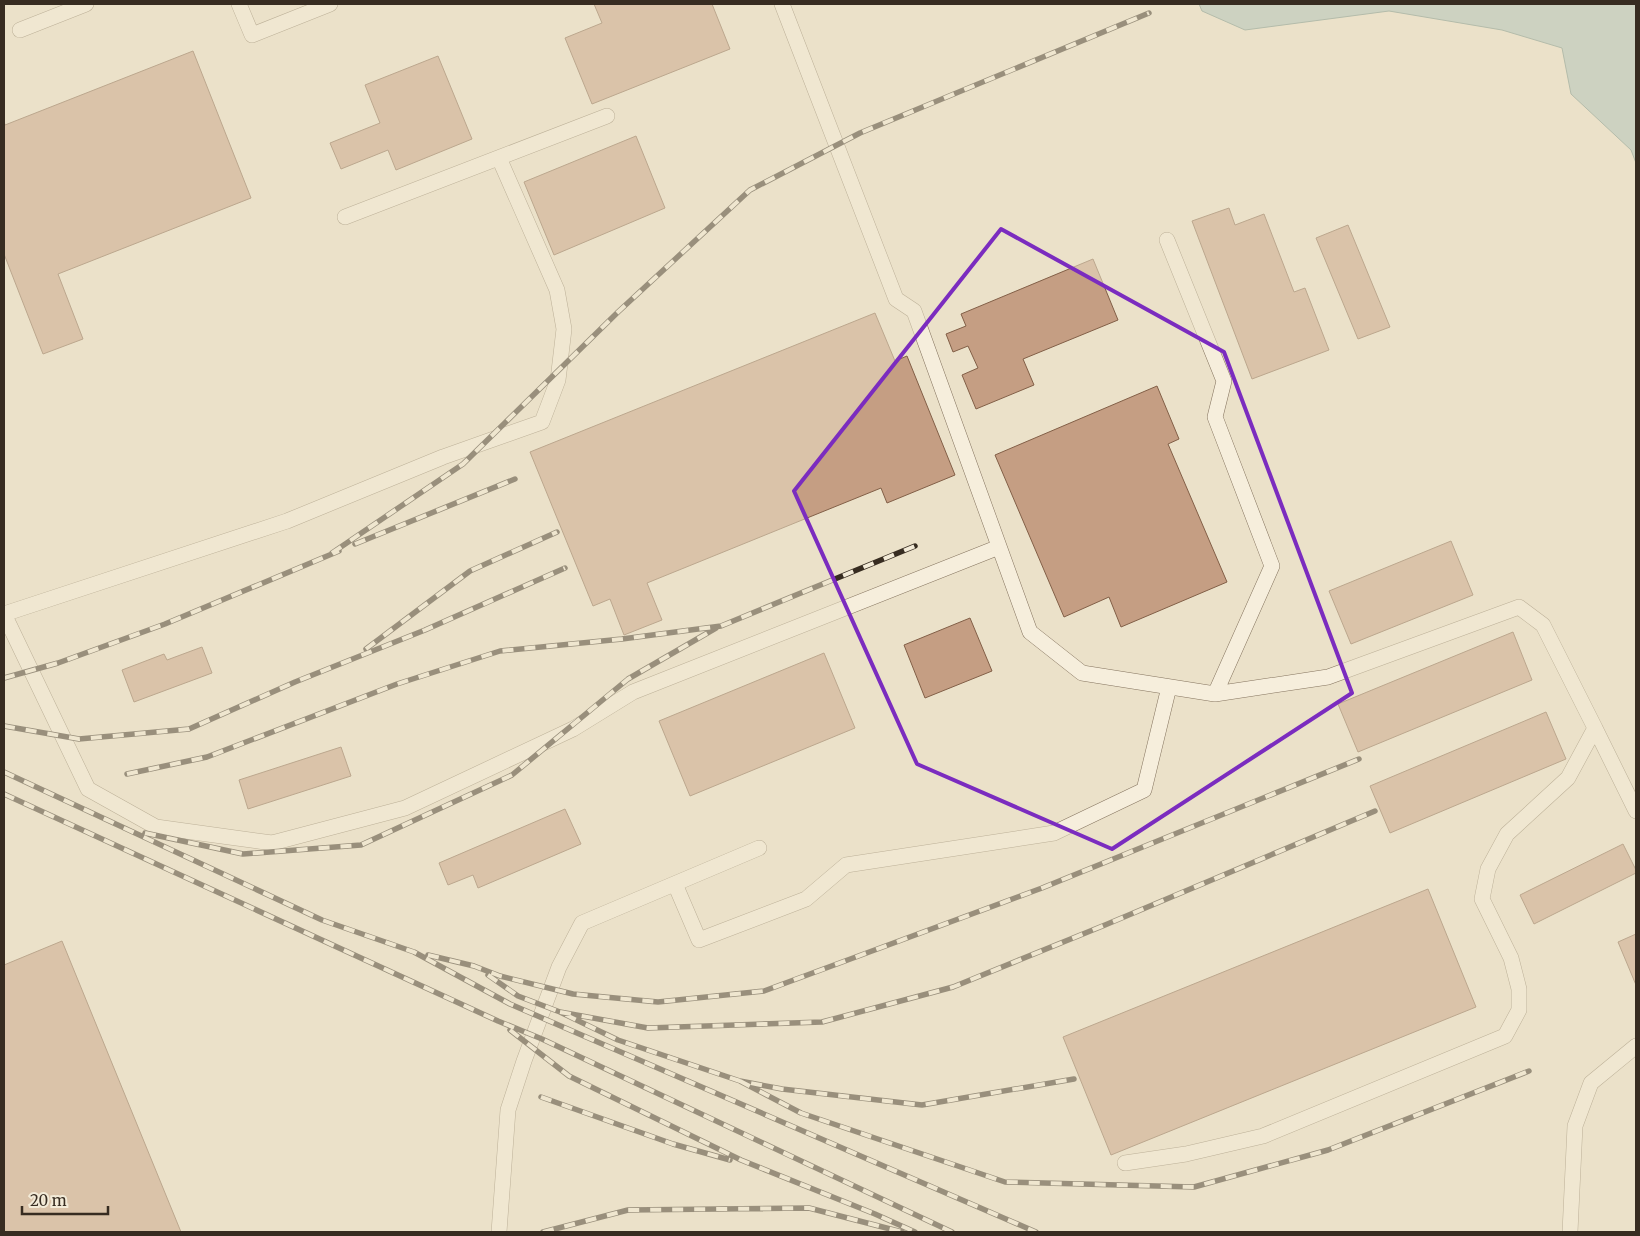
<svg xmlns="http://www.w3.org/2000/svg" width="1640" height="1236" font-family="Merriweather,serif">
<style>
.water{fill:#a9bfb9;stroke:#718d86}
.building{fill:#c59e83;stroke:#825f47}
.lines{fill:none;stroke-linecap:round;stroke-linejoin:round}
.lane-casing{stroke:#85745f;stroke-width:16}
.lane{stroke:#f6eedc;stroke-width:15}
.rail-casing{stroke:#372c21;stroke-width:5.5}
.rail{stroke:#f3ebd8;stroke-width:4;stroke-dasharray:11;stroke-linecap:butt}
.marked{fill:none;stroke:#7b2cbf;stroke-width:4;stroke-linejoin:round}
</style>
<rect width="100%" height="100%" fill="#ebe1c9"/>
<path class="water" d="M 1199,4 L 1636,4 L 1636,163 L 1631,150 L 1571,94 L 1562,48 L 1502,30 L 1389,11 L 1245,30 L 1202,11 Z"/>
<path class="building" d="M 594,4 L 712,4 L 730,49 L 592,104 L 565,38 L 602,23 Z
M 193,51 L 251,198 L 58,274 L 83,339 L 43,354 L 4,254 L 4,121 L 5,125 Z
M 438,56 L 472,139 L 396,170 L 388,150 L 341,169 L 330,143 L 380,123 L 365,85 Z
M 636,136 L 665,208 L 554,255 L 524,182 Z
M 1229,208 L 1235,225 L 1264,214 L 1294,292 L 1305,288 L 1329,350 L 1252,379 L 1192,221 Z
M 1348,225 L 1390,327 L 1358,339 L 1316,238 Z
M 1093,259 L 1118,320 L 1023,359 L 1034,385 L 976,409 L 962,375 L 978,368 L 968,346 L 953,352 L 946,334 L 966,326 L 961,314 Z
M 875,313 L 895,361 L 907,356 L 955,475 L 887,503 L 881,488 L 647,583 L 662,620 L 624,635 L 610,599 L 593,606 L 530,452 Z
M 1157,386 L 1179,439 L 1168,444 L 1227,582 L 1121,627 L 1109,597 L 1064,617 L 995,455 Z
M 1451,541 L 1473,595 L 1351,644 L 1329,591 Z
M 970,618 L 992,671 L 925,698 L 904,645 Z
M 1513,632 L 1532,680 L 1358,752 L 1338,704 Z
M 202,647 L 212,673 L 134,702 L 122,670 L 164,654 L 167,660 Z
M 824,653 L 855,728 L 690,796 L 659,721 Z
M 1546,712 L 1566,759 L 1390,833 L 1370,786 Z
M 341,747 L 351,776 L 248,809 L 239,780 Z
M 565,809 L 581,844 L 478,888 L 473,875 L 448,885 L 439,863 Z
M 1623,844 L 1636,870 L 1636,873 L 1534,924 L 1520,895 Z
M 1428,889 L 1476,1007 L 1111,1155 L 1063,1037 Z
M 1636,934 L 1636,985 L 1618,942 Z
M 62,941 L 181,1232 L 4,1232 L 4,965 Z"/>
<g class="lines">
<g class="lane-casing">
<path id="lane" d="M 239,4 L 252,35 L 330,4
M 782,4 L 896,299 L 914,311 L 1030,632 L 1082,673 L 1215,694 L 1328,677 L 1519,607 L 1543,625 L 1595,728 L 1568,778 L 1507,834 L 1488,869 L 1482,899 L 1511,958 L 1519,989 L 1519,1010 L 1505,1036 L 1263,1136 L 1186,1154 L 1125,1163
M 20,30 L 86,4
M 345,217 L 607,116
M 1167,240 L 1224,381 L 1215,417 L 1272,566 L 1215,694
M 4,614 L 88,789 L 156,827 L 272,843 L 405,808 L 573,729 L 633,692 L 999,547
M 4,614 L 287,521 L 443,457 L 542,422 L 558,380 L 564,329 L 557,290 L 499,158
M 1595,728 L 1636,811
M 675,884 L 699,940 L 806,899 L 846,865 L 1054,833 L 1144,790 L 1169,687
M 499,1232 L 508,1110 L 524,1061 L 559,967 L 582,923 L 759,848
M 1570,1232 L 1575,1126 L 1591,1083 L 1636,1046"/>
</g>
<use href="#lane" class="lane"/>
<g class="rail-casing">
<path id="rail" d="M 355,544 L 515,479
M 332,553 L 463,464 L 618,312 L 750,190 L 860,133 L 1149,13
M 366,649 L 470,571 L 557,532
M 4,678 L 58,663 L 165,624 L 339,551
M 4,726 L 79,739 L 189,729 L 295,682 L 425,630 L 565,568
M 4,772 L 322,920 L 414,952 L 510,1004 L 1036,1232
M 127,774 L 207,757 L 397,684 L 500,651 L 622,639 L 721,626 L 915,546
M 4,794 L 498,1021 L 542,1039 L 952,1232
M 145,833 L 243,854 L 361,845 L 512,775 L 628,679 L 716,628
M 428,955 L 474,966 L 500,976 L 573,994 L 658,1002 L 764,991 L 1042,888 L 1359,759
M 488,975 L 518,996 L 560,1012 L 618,1040 L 740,1081 L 782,1089 L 922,1105 L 1074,1079
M 560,1012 L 648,1028 L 822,1022 L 953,987 L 1105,925 L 1375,811
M 510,1030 L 569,1076 L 741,1160 L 875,1214 L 915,1232
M 740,1081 L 801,1113 L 1005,1182 L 1194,1187 L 1328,1150 L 1529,1071
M 541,1097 L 673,1144 L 730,1160
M 543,1232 L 628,1210 L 809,1208 L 902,1232"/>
</g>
<use href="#rail" class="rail"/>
</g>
<path d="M0 0H1640V1236H0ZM 1001,229 L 1224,352 L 1352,693 L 1112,849 L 917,764 L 794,491 Z" fill="#ebe1c9" fill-opacity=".55" fill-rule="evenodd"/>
<path class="marked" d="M 1001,229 L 1224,352 L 1352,693 L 1112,849 L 917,764 L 794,491 Z"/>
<rect width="1640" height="1236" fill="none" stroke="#372c21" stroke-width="10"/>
<path d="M22 1206v8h86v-8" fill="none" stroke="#372c21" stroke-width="2.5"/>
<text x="30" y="1206" font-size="15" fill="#372c21" stroke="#f3ebd8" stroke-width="4" paint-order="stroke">20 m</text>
</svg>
